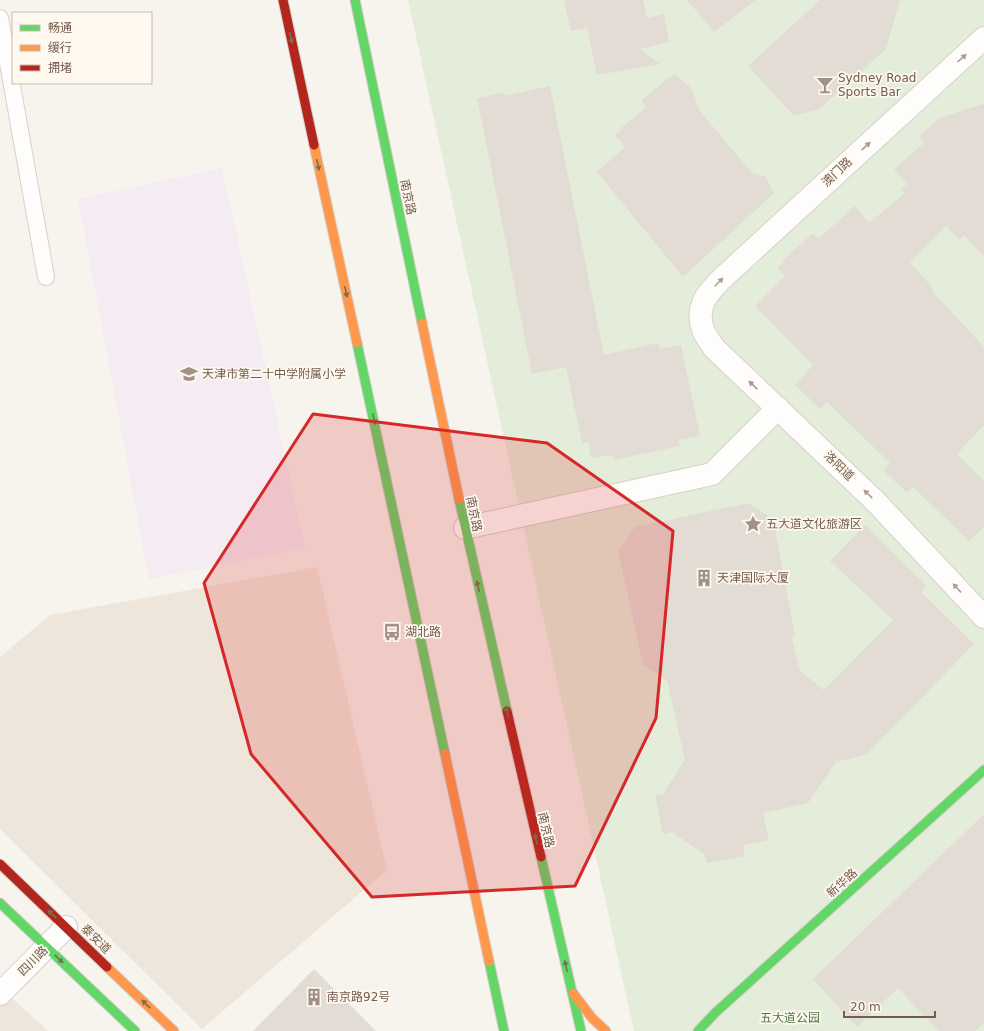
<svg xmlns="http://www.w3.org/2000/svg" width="984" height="1031" font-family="'DejaVu Sans','Noto Sans SC',sans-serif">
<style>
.residential{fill:#efe6db}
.education{fill:#f4ebf3}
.green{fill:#e4edd9}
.building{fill:#e3dcd4}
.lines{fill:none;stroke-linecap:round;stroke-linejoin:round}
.lane-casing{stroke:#d6d0cb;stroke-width:18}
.street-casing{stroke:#d6d0cb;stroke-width:24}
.fast-casing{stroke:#d5cfc8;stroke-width:11}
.slow-casing{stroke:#d5cfc8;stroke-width:11}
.jam-casing{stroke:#d5cfc8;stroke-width:11}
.lane{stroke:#fefdfc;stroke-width:16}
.street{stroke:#fefdfc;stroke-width:22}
.fast{stroke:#63d668;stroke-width:9}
.slow{stroke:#ff974d;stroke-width:9}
.jam{stroke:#b3261e;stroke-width:9}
.oneway{fill:#717453}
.oneway2{fill:#ab9c94}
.marked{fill:#d62828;fill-opacity:0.2;stroke:#d62828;stroke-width:3;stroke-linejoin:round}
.labels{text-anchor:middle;stroke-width:3.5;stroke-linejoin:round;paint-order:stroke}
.poi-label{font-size:12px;fill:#745c4e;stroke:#fef8ef;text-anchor:start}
.street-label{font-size:12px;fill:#745c4e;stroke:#fef8ef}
.park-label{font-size:12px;fill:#547847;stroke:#fef8ef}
</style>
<rect width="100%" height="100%" fill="#f7f3ed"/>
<path class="residential" d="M 317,567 L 387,870 L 202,1029 L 0,829 L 0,657 L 50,615 Z
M 0,987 L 48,1031 L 0,1031 Z"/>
<path class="education" d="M 222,168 L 305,548 L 149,579 L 78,199 Z"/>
<path class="green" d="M 408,0 L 984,0 L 984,1031 L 634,1031 Z"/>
<path class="building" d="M 564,0 L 643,0 L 647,18 L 664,14 L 669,42 L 640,49 L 660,64 L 597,75 L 587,28 L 571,31 Z
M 687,0 L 756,0 L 714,32 Z
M 820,0 L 900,0 L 886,49 L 818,110 L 793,115 L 748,66 Z
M 674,74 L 689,86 L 694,94 L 699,110 L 752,173 L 765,176 L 774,193 L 683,277 L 597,172 L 625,147 L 615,135 L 621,131 L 620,129 L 646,107 L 641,100 Z
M 550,86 L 604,355 L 658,343 L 660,349 L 681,345 L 700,436 L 678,440 L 680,446 L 614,460 L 612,455 L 591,458 L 588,442 L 582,443 L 566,367 L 532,374 L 477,98 L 504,93 L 505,96 Z
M 984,104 L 984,257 L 964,235 L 959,240 L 946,226 L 910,262 L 933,288 L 931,290 L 984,347 L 984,425 L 957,454 L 984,481 L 984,527 L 969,541 L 913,487 L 907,493 L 883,470 L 890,463 L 827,402 L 820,409 L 795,385 L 813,365 L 755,306 L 785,276 L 777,267 L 784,262 L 783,260 L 813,233 L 818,239 L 855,206 L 869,223 L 905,193 L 901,189 L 907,184 L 894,169 L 924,143 L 919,137 L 938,119 L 963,110 Z
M 748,503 L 773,519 L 795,635 L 792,639 L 800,671 L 824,690 L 893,620 L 830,561 L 865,525 L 927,586 L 921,592 L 974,644 L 866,755 L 836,762 L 808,803 L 763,813 L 769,840 L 743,845 L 745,856 L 707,863 L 704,854 L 672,832 L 663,834 L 655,795 L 663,794 L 685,760 L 667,681 L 643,664 L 618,551 L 635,527 Z
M 984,814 L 984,1023 L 975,1031 L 938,1031 L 898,988 L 857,1027 L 813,979 Z
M 314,969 L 376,1031 L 253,1031 Z"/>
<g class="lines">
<g class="lane-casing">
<path id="lane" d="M 0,18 L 46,277"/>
</g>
<g class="street-casing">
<path id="street" d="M 984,38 L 728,273 C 710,290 693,305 704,332 C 706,337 711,343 714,348 L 875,501 L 984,617
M 465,528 L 712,474 L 778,408
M 0,994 L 66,927"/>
</g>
<g class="fast-casing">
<path id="fast" d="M 355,0 L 422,323
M 357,343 L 445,754
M 459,499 L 507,711
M 541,857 L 581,1031
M 0,903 L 135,1031
M 489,961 L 504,1031
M 698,1031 L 715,1013 L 984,770"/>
</g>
<g class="slow-casing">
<path id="slow" d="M 314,145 L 357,343
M 422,323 L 459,499
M 445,754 L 489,961
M 107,967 L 174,1031
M 573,993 L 592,1018 L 606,1031"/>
</g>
<g class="jam-casing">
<path id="jam" d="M 283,0 L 314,145
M 507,711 L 541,857
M 0,864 L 107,967"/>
</g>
<use href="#lane" class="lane"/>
<use href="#street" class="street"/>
<use href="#fast" class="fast"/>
<use href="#slow" class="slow"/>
<use href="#jam" class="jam"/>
</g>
<defs><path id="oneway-solid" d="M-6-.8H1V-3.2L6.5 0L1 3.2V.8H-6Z"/></defs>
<g class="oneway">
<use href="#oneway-solid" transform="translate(291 38) rotate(78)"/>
<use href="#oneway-solid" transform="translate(318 165) rotate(78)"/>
<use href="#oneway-solid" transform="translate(346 292) rotate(78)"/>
<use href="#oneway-solid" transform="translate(374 419) rotate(78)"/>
<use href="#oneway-solid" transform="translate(478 586) rotate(-103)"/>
<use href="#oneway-solid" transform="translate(507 712) rotate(-103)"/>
<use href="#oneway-solid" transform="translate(536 839) rotate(-103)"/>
<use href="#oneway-solid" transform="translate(52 914) rotate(-136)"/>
<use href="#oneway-solid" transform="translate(59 959) rotate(44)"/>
<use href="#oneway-solid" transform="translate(566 966) rotate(-103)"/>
<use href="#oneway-solid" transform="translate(146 1004) rotate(-136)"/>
</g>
<g class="oneway2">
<use href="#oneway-solid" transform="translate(962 58) rotate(-42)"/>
<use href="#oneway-solid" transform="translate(866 146) rotate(-43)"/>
<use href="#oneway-solid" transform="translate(719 282) rotate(-45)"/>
<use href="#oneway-solid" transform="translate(753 385) rotate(-137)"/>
<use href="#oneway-solid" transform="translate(868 494) rotate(-136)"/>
<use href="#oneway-solid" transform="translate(957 588) rotate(-133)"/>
</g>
<path class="marked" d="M 313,414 L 547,443 L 673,531 L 656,718 L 575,886 L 372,897 L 251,754 L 204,583 Z"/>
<defs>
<g id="bar-bare" transform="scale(1.38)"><path d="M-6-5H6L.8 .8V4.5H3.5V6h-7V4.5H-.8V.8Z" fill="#a29186" stroke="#fef8ef" stroke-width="2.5" paint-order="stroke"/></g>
<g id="school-bare" transform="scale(1.38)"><path d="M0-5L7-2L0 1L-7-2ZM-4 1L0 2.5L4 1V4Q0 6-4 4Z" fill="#a29186" stroke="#fef8ef" stroke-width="2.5" paint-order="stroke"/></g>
<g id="sight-bare" transform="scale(1.38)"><path d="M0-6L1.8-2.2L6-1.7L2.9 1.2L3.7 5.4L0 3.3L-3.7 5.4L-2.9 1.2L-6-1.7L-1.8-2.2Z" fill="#a29186" stroke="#fef8ef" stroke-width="2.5" paint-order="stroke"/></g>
<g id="building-bare" transform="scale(1.38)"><path d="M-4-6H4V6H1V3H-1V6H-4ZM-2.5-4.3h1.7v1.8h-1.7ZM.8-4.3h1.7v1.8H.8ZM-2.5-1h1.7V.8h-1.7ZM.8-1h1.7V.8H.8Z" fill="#a29186" stroke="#fef8ef" stroke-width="2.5" paint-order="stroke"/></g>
<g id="bus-bare" transform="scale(1.38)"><path d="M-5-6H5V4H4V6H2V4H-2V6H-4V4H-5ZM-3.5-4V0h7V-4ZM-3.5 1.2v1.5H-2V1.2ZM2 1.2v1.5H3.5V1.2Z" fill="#a29186" stroke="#fef8ef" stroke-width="2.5" paint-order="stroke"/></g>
</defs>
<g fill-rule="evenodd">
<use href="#bar-bare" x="825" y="85"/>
<use href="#school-bare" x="189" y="374"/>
<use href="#sight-bare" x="753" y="524"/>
<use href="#building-bare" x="704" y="578"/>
<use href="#bus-bare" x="392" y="632"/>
<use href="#building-bare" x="314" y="997"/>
</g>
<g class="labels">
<g class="poi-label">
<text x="838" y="82">Sydney Road<tspan x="838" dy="14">Sports Bar</tspan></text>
<text x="202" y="378">天津市第二十中学附属小学</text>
<text x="766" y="528">五大道文化旅游区</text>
<text x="717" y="582">天津国际大厦</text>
<text x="405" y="636">湖北路</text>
<text x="327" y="1001">南京路92号</text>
</g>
<g class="street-label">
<text transform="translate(837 172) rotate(-43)" y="4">澳门路</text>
<text transform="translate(408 197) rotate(78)" y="4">南京路</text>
<text transform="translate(839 466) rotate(44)" y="4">洛阳道</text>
<text transform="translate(474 514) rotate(78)" y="4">南京路</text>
<text transform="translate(546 830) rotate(77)" y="4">南京路</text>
<text transform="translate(842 883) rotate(-42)" y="4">新华路</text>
<text transform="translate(96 939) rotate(44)" y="4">泰安道</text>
<text transform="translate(33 961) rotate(-45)" y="4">四川路</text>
</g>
<g class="park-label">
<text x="790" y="1022">五大道公园</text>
</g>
</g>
<rect x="12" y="12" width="140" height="72" fill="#fef8ef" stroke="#c7baaf"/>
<rect x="20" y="25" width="20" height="6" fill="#63d668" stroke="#c7baaf"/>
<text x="48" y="32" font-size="12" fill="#745c4e">畅通</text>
<rect x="20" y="45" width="20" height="6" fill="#ff974d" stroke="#c7baaf"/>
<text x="48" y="52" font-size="12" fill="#745c4e">缓行</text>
<rect x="20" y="65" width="20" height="6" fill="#b3261e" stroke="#c7baaf"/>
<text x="48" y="72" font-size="12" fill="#745c4e">拥堵</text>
<path d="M844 1011v6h91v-6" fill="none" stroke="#745c4e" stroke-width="2"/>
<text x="850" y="1011" font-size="12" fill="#745c4e" stroke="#fef8ef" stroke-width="3" paint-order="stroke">20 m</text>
</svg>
